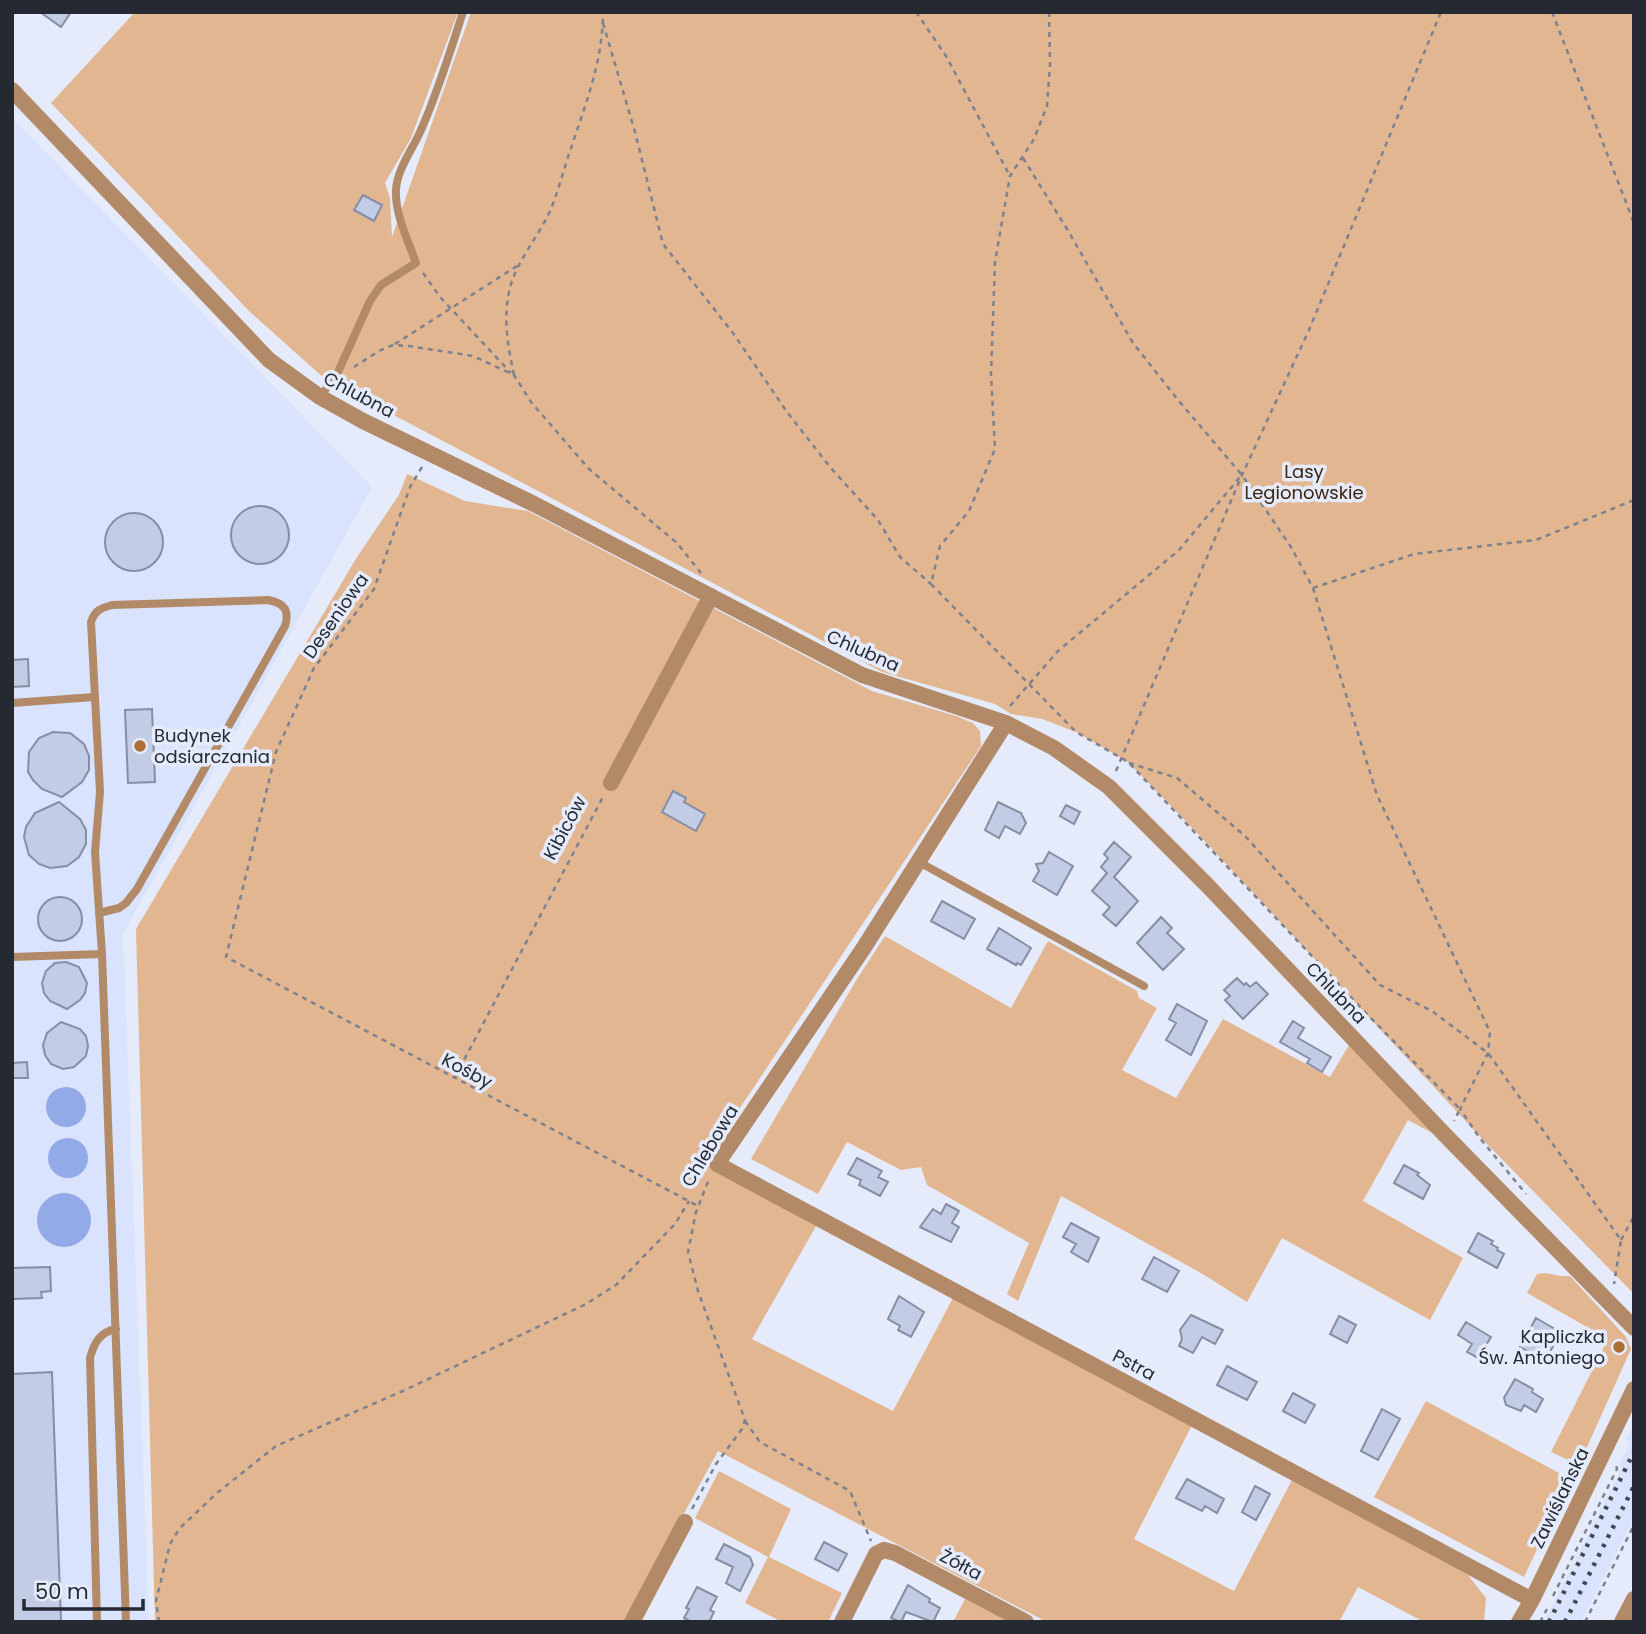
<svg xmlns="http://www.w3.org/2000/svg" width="1646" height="1634" font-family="Poppins,sans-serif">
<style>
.built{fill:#d9e3fd}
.green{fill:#e2b691}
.water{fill:#93aae9}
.building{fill:#c2cce5;stroke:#858ea5;stroke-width:2}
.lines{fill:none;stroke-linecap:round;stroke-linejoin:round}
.path{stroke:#7d828e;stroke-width:2.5;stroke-dasharray:5 5;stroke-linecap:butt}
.lane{stroke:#b38a67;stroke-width:8}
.street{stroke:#b38a67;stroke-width:16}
.rail{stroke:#434751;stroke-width:4.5;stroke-dasharray:3.5 7;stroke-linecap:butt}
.poi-dot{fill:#ac6e33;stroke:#e5ebfa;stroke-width:2.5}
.labels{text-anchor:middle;stroke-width:7;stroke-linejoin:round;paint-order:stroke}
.street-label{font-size:18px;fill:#252932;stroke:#e5ebfa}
.park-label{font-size:18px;fill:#3b230d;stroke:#e5ebfa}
.poi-label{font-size:18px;fill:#252932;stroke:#e5ebfa;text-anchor:start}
</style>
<rect width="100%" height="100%" fill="#e5ebfa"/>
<path class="built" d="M 12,118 L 372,487 L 123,934 L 149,1622 L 12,1622 Z
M 1634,1425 L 1634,1517 L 1581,1622 L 1544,1622 L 1622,1467 L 1619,1465 L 1630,1443 L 1626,1440 Z"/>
<path class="green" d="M 135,12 L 458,12 L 411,138 L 385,183 L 390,198 L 392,237 L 471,12 L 1634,12 L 1634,1294 L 1487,1144 L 1200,836 L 1128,762 L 1076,732 L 1042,719 L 1011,714 L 995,704 L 882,672 L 325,379 L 250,312 L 51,103 Z
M 407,474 L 465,501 L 528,511 L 872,691 L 956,716 L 973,723 L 980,731 L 981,746 L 704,1162 L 816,1226 L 752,1339 L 893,1411 L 953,1298 L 1192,1425 L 1134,1539 L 1234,1591 L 1292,1480 L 1468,1575 L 1486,1598 L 1484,1622 L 1424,1622 L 1358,1587 L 1339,1622 L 1047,1622 L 718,1451 L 625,1622 L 155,1622 L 136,929 L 357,557 L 399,495 Z
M 885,936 L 1011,1008 L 1048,941 L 1137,991 L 1139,998 L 1157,1008 L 1122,1070 L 1176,1098 L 1223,1019 L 1330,1077 L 1349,1045 L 1434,1134 L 1408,1120 L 1363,1201 L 1463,1258 L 1430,1320 L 1282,1238 L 1247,1302 L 1201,1273 L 1061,1196 L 1018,1301 L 1007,1294 L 1029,1243 L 927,1185 L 921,1167 L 901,1170 L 847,1142 L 818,1194 L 751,1159 L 857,979 Z
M 1545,1273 L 1560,1276 L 1570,1276 L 1626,1337 L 1631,1349 L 1579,1465 L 1551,1452 L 1608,1339 L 1527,1293 L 1537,1274 Z
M 1426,1401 L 1570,1479 L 1524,1577 L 1374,1497 Z
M 719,1471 L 791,1509 L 769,1557 L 842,1593 L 828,1622 L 782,1622 L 745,1603 L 768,1557 L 695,1518 Z
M 965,1599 L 1010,1622 L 953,1622 Z"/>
<path class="water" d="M46 1107a20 20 0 1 1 40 0a20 20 0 1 1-40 0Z
M48 1158a20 20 0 1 1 40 0a20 20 0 1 1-40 0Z
M37 1220a27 27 0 1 1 54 0a27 27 0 1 1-54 0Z"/>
<path class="building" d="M 40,12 L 71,12 L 61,27 Z
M 363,195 L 382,205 L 374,221 L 354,210 Z
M231 535a29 29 0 1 1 58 0a29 29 0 1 1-58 0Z
M105 542a29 29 0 1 1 58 0a29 29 0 1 1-58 0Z
M 28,659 L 29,686 L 12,687 L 12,660 Z
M 152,709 L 155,782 L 128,783 L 125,710 Z
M 53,732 L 70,733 L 84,744 L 89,756 L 89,770 L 82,782 L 62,797 L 42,789 L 33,780 L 28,772 L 29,752 L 39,738 Z
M 673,791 L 686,798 L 684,802 L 705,814 L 696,831 L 662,812 Z
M 59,802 L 80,819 L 86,830 L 86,844 L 79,857 L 67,866 L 50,868 L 39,864 L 29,855 L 24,837 L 26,827 L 35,813 Z
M 998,802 L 1021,813 L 1026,823 L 1020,834 L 1005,826 L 999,838 L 985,830 Z
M 1066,805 L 1080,812 L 1074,824 L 1060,816 Z
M 1114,842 L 1131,857 L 1114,877 L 1138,901 L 1116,926 L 1103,915 L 1110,907 L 1092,891 L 1107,873 L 1101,867 L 1108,858 L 1104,854 Z
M 1049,852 L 1073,866 L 1057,895 L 1033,881 L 1039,871 L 1036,864 L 1043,863 Z
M38 919a22 22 0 1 1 44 0a22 22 0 1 1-44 0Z
M 942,901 L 975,919 L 964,939 L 931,921 Z
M 1161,917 L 1172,928 L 1167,933 L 1184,949 L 1163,970 L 1137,943 Z
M 999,928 L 1031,948 L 1021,965 L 1017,963 L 1016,965 L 987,949 Z
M 66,962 L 79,967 L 87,983 L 85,993 L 80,1000 L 67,1009 L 50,1001 L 44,993 L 42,983 L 46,971 L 55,963 Z
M 1237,978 L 1244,985 L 1246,983 L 1250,987 L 1256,982 L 1268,994 L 1243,1019 L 1225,1000 L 1230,996 L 1224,990 Z
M 1177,1004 L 1207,1021 L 1191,1055 L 1166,1040 L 1176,1023 L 1169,1019 Z
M 1293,1021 L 1304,1028 L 1298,1038 L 1331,1057 L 1322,1072 L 1307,1063 L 1310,1059 L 1280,1042 Z
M 61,1022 L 80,1029 L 86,1036 L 88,1046 L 86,1056 L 74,1067 L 63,1069 L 51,1064 L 45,1055 L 43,1045 L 47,1033 Z
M 27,1062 L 28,1078 L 12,1078 L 12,1063 Z
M 857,1158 L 882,1171 L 878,1177 L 888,1182 L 880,1196 L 859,1185 L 861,1180 L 848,1174 Z
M 1404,1165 L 1419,1173 L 1417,1175 L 1430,1185 L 1423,1199 L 1394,1183 Z
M 946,1204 L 959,1211 L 952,1223 L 959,1227 L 951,1242 L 920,1227 L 933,1209 L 941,1214 Z
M 1071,1223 L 1099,1238 L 1088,1262 L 1071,1252 L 1076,1244 L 1063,1237 Z
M 1478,1233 L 1493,1241 L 1491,1244 L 1498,1248 L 1497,1250 L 1504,1254 L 1497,1268 L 1468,1252 Z
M 1154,1257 L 1179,1271 L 1167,1292 L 1142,1279 Z
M 50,1267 L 51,1291 L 41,1292 L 42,1298 L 12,1299 L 12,1268 Z
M 899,1296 L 924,1312 L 911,1337 L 898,1330 L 900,1326 L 888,1319 Z
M 1191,1315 L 1223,1330 L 1215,1344 L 1202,1337 L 1193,1353 L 1179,1346 L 1182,1339 L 1180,1330 Z
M 1339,1316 L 1356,1325 L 1347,1343 L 1330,1334 Z
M 1536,1318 L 1555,1329 L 1550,1338 L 1556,1341 L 1550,1352 L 1543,1348 L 1538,1357 L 1520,1347 Z
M 1466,1322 L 1491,1337 L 1478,1358 L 1467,1352 L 1472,1344 L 1458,1335 Z
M 1227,1366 L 1257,1382 L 1247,1400 L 1217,1385 Z
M 52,1372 L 61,1622 L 12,1622 L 12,1374 Z
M 1515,1379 L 1533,1389 L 1532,1392 L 1543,1399 L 1536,1412 L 1524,1405 L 1521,1411 L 1506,1405 L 1504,1398 Z
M 1293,1393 L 1315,1405 L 1305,1423 L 1283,1411 Z
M 1382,1409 L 1400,1419 L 1378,1460 L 1361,1451 Z
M 1187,1479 L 1224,1499 L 1217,1513 L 1205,1506 L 1202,1511 L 1176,1498 Z
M 1255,1486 L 1270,1494 L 1256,1520 L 1242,1512 Z
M 824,1542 L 847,1554 L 838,1571 L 815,1559 Z
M 724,1544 L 750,1557 L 753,1565 L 740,1591 L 726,1583 L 733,1567 L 716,1559 Z
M 908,1585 L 930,1599 L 929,1602 L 940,1608 L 933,1622 L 906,1612 L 901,1622 L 891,1618 Z
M 697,1587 L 717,1597 L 710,1610 L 714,1612 L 709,1622 L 692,1622 L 684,1618 L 689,1609 L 686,1608 Z"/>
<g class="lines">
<path class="path" d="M 916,12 L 946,56 L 1010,176
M 1049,12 L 1050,65 L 1047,106 L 1034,139 L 1010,176 L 995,262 L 991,374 L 995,449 L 969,511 L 940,546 L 931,584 L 1076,732 L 1128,762 L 1364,1011 L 1460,1109 L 1454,1121
M 1552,12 L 1634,223
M 603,23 L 635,132 L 663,244 L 733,333 L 787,412 L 830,467 L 878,520 L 900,557 L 931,584
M 1023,158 L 1067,229 L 1133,343 L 1178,400 L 1242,475 L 1291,547 L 1313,588 L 1377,795 L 1490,1032 L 1488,1053 L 1460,1109 L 1479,1137 L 1526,1194
M 423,273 L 440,297 L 511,373
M 395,344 L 517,266
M 354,367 L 379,351 L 393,345 L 409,346 L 473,356 L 514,375 L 531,402 L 589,469 L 677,543 L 701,573
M 514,375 C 506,338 500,300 519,265 C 529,246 542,229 551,209 C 559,189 564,168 571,148 C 586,103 603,60 603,12
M 422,467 L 410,487 L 374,589 L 314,668 L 276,752 L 226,957 L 698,1206
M 1313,588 L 1414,554 L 1536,540 L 1634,500
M 1010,706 L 1058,651 L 1179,550 L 1240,477
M 1129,763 L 1177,778 L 1245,836 L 1380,985 L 1432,1011 L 1488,1053 L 1621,1240 L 1614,1284
M 1116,771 L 1242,475 L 1309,330 L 1441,12
M 455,1077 L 604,795
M 1621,1240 L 1634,1216
M 745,1421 L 760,1442 L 850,1491 L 871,1541
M 692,1509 L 716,1464 L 742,1429 L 745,1420 L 698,1291 L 688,1252 L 696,1212 L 709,1179
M 1553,1596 L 1617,1469 L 1616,1464
M 159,1622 L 156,1601 L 170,1544 L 179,1529 L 217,1493 L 276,1446 L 403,1391 L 586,1304 L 616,1285 L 675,1224 L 689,1201
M 1540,1622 L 1547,1609
M 1585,1622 L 1634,1525"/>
<path class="lane" d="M 320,397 L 338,372 L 370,301 L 381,285 L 416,263 C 408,240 395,215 396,190 C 397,169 413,149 421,130 C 438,92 450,52 463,12
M 12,703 L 94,697
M 919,862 L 1144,986
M 99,913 L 119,908 L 126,903 L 137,889 L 285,626 C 290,610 284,603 268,600 L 112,605 C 101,608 95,610 91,622 L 100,792 L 95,852 L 102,954 L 126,1622
M 12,957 L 102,954
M 97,1622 L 90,1358 C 94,1343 100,1332 116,1329"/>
<path class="street" d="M 12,90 L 269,360 L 320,397 L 363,421 L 534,504 L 862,675 L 1006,723 L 1054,748 L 1109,787 L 1207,885 L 1446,1136 L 1634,1328
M 1006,723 L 863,949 L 717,1164 L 1532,1600
M 611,783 L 711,596
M 632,1622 L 685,1522
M 842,1622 L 876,1554 L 884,1550 L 895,1553 L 1026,1622
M 1519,1622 L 1532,1600 L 1634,1389
M 1622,1622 L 1634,1599"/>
<path class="rail" d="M 1549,1622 L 1634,1452
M 1565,1622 L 1634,1486"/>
</g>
<g class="poi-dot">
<circle cx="140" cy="746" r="7"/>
<circle cx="1619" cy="1347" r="7"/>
</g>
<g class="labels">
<g class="street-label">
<text transform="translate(359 395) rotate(28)" y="6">Chlubna</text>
<text transform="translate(336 616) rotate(-55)" y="6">Deseniowa</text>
<text transform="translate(863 651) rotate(24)" y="6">Chlubna</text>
<text transform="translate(565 828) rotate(-62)" y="6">Kibiców</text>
<text transform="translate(1336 993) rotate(46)" y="6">Chlubna</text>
<text transform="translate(467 1071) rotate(28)" y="6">Kośby</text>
<text transform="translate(710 1146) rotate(-59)" y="6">Chlebowa</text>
<text transform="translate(1134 1365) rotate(28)" y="6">Pstra</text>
<text transform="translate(1560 1498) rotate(-64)" y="6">Zawiślańska</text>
<text transform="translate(961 1565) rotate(28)" y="6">Żółta</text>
</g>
<g class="park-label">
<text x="1304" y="478">Lasy<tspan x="1304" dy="21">Legionowskie</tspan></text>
</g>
<g class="poi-label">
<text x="154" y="742">Budynek<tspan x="154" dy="21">odsiarczania</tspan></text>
<text x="1605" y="1343" text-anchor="end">Kapliczka<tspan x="1605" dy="21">Św. Antoniego</tspan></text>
</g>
</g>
<rect width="1646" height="1634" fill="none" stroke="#252932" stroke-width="28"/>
<path d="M24 1599v10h119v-10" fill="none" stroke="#252932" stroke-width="3.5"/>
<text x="35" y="1599" font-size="21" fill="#252932" stroke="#e5ebfa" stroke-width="5" paint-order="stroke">50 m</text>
</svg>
